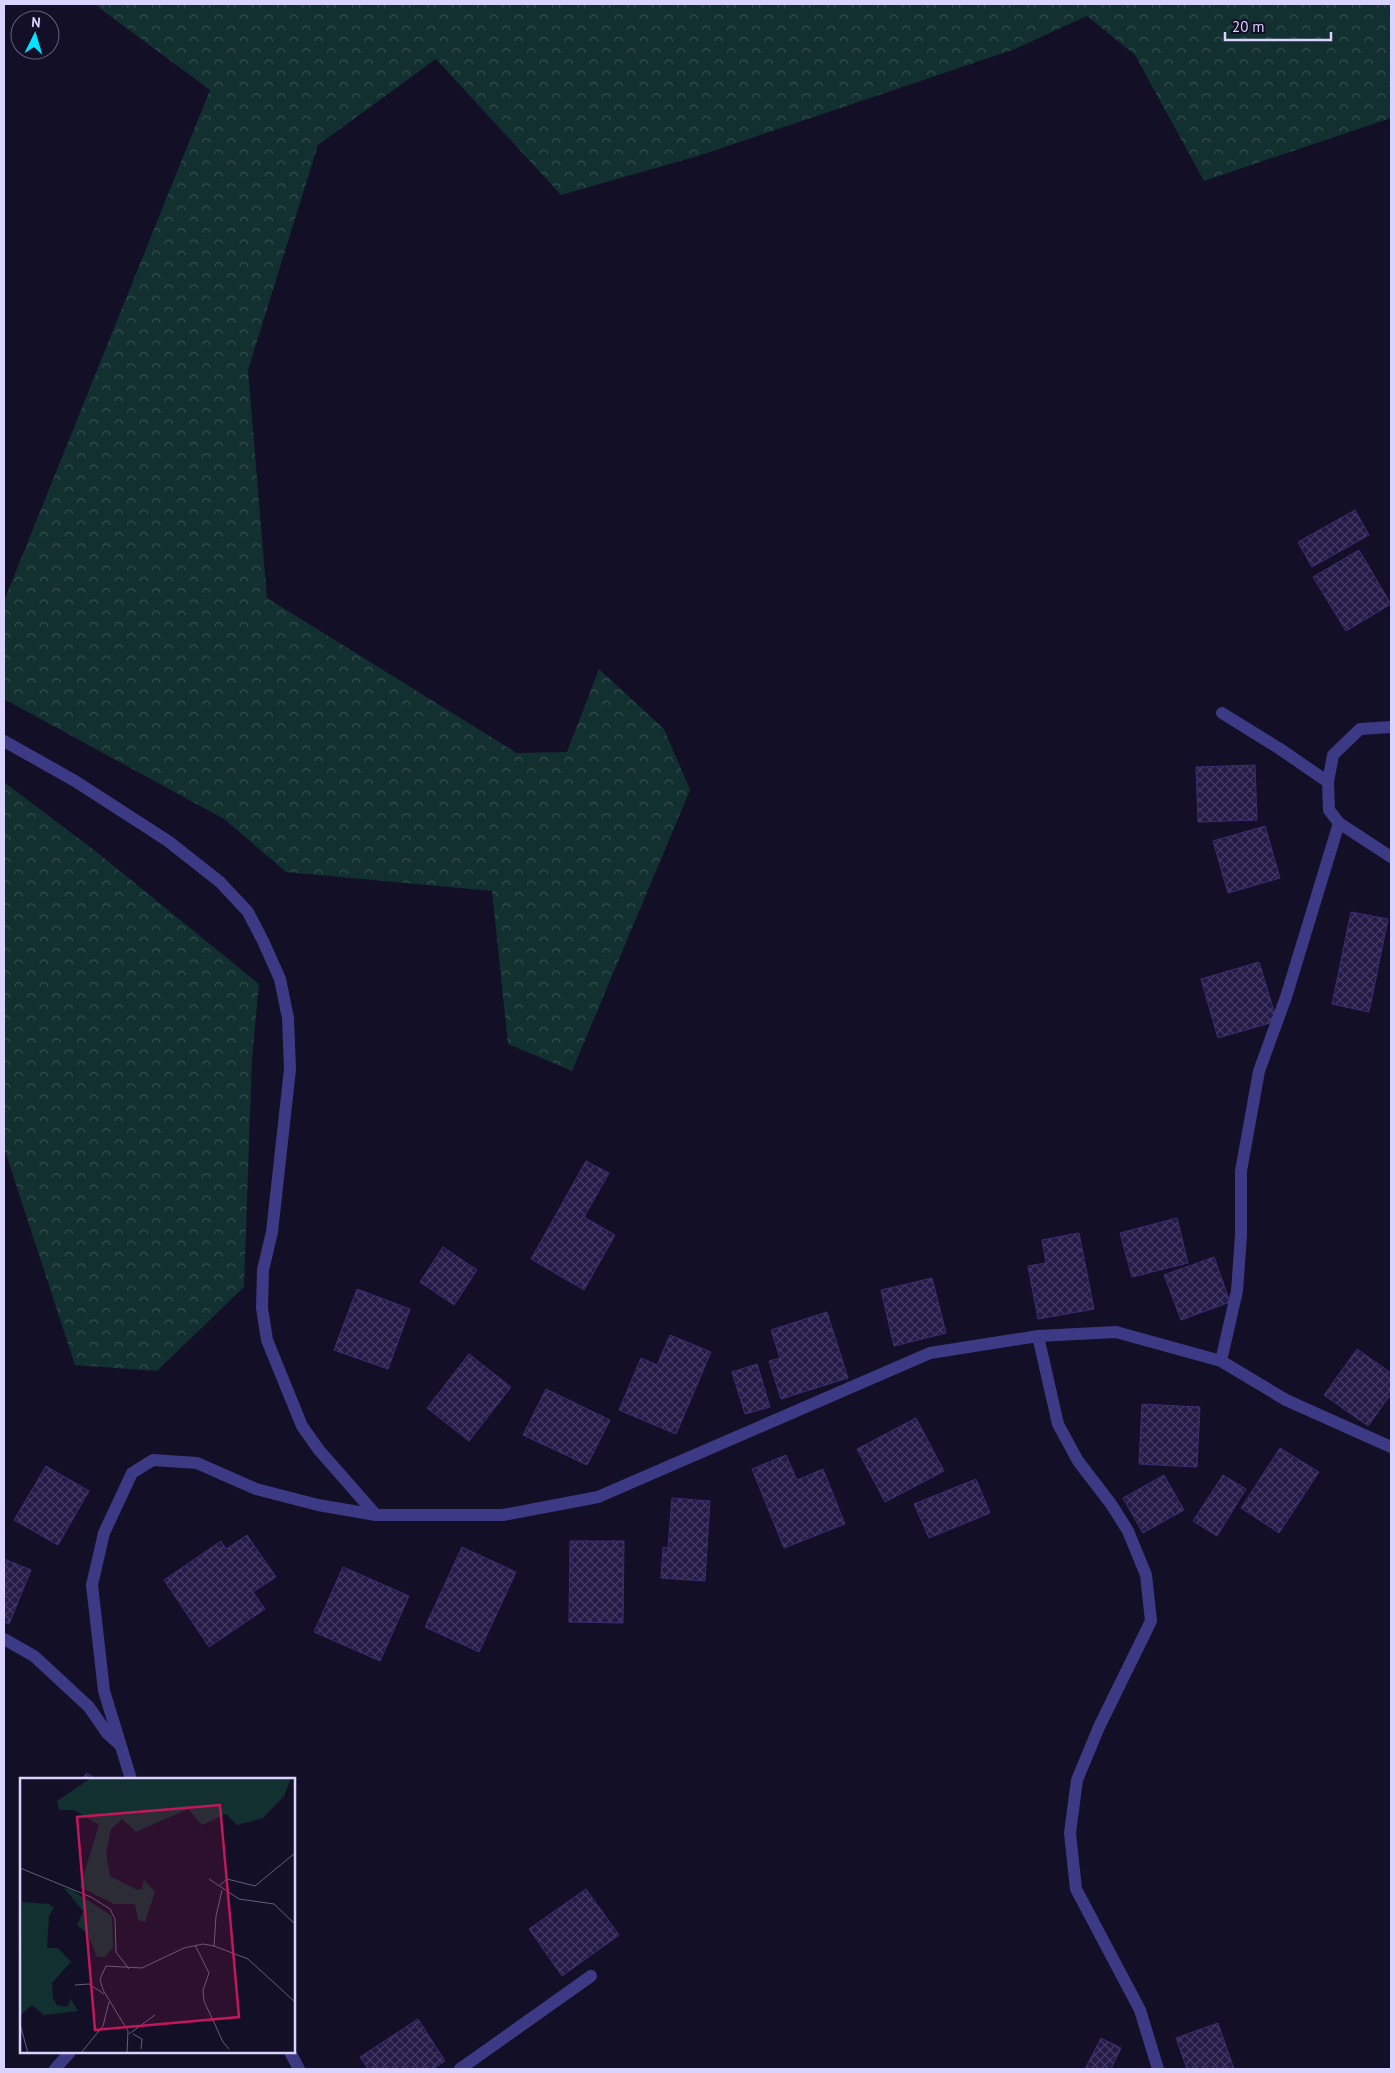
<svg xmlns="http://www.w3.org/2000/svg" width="1395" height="2073" font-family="'PT Sans',sans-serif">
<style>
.forest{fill:url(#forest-crowns)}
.building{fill:url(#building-cross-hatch);stroke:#3b2d73}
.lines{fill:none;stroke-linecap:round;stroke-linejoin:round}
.street{stroke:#3d3a85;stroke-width:12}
.inset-road{fill:none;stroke:#625e7d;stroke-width:1}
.view{fill:#c2185b;fill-opacity:0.15;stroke:#c2185b;stroke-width:2.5}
.inset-edge{fill:none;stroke:#d9d4ff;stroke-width:2.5}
</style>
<defs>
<pattern id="forest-crowns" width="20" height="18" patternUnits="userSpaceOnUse" patternTransform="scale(1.25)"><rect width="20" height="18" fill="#12302f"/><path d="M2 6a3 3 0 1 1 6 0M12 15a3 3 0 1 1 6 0" fill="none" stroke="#344d4e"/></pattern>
<pattern id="building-cross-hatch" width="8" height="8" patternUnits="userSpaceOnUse" patternTransform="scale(1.25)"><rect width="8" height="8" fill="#241b47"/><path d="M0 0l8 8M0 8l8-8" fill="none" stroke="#433b63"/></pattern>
</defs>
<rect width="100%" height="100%" fill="#130f26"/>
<path class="forest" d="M 94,4 L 1391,4 L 1391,118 L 1204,181 L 1135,55 L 1087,16 L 1015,49 L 698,156 L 561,195 L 436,59 L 318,145 L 248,370 L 267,598 L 517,753 L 567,752 L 599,669 L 664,729 L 690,790 L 572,1071 L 508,1044 L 492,891 L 286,872 L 224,819 L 4,699 L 4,601 L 210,90 Z
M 4,782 L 94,850 L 259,984 L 252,1059 L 244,1287 L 157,1371 L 75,1365 L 4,1148 Z"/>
<path class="building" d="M 1355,510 L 1369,535 L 1312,567 L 1298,542 Z
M 1359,550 L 1391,604 L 1346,631 L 1313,577 Z
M 1255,765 L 1257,820 L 1198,822 L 1196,767 Z
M 1265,826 L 1280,878 L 1228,893 L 1213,841 Z
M 1351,912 L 1388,919 L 1369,1012 L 1332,1004 Z
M 1259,962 L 1277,1021 L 1218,1038 L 1201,979 Z
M 586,1161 L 609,1173 L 584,1217 L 615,1235 L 584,1290 L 531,1259 Z
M 1177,1218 L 1188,1263 L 1132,1277 L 1120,1233 Z
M 1079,1233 L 1094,1309 L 1038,1319 L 1028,1266 L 1046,1263 L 1042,1240 Z
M 443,1247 L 477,1270 L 454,1305 L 420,1282 Z
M 1214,1257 L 1230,1302 L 1181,1320 L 1164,1275 Z
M 932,1278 L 946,1333 L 894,1346 L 881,1290 Z
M 357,1289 L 410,1309 L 388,1369 L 334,1350 Z
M 827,1312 L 848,1378 L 781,1399 L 769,1361 L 780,1358 L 771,1330 Z
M 670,1335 L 711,1352 L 676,1434 L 619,1410 L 641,1358 L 657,1365 Z
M 1357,1349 L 1391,1373 L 1391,1394 L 1368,1426 L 1324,1395 Z
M 469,1354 L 511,1387 L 469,1441 L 427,1408 Z
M 757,1364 L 770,1407 L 745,1414 L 732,1372 Z
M 546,1389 L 610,1420 L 587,1465 L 523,1435 Z
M 1142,1404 L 1200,1407 L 1197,1467 L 1139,1464 Z
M 916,1418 L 944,1471 L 885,1502 L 857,1449 Z
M 1280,1448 L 1319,1472 L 1279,1533 L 1241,1508 Z
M 786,1455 L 797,1480 L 823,1469 L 845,1524 L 784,1548 L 752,1469 Z
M 46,1466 L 89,1491 L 58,1545 L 14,1520 Z
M 1164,1475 L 1184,1510 L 1143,1533 L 1123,1498 Z
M 1223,1475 L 1246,1489 L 1217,1536 L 1193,1521 Z
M 976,1479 L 990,1513 L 929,1538 L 914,1504 Z
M 672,1498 L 710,1501 L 705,1581 L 661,1578 L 663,1547 L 668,1548 Z
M 247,1535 L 276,1577 L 253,1592 L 265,1609 L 209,1647 L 164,1580 L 221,1541 L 226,1549 Z
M 570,1541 L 624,1541 L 623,1623 L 569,1622 Z
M 462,1547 L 516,1572 L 479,1652 L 425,1627 Z
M 4,1559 L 31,1570 L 9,1624 L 4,1622 Z
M 343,1567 L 409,1596 L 380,1661 L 314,1632 Z
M 87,1773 L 95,1779 L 82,1779 Z
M 586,1889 L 619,1935 L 562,1976 L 529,1929 Z
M 418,2019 L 445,2061 L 433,2069 L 368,2069 L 360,2057 Z
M 1218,2023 L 1234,2069 L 1187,2069 L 1176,2038 Z
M 1101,2038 L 1121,2048 L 1111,2069 L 1085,2069 Z"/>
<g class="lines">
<path class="street" d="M 1222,713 L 1280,749 L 1328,782 L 1329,810 L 1339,823 L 1391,857
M 4,741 L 75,781 L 168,841 L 220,882 L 248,912 L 263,941 L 280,979 L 288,1018 L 290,1069 L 272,1232 L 263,1270 L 262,1308 L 267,1340 L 302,1426 L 319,1450 L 376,1515
M 1328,782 L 1333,755 L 1360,729 L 1391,727
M 1038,1336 L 1058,1424 L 1078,1461 L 1111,1504 L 1128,1531 L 1146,1575 L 1151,1621 L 1099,1727 L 1077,1780 L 1070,1833 L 1076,1889 L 1140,2010 L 1158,2069
M 1221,1361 L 1237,1291 L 1241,1235 L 1241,1171 L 1259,1071 L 1286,997 L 1339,823
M 4,1639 L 34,1656 L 89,1707 L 107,1733 L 119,1744
M 131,1779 L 104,1691 L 92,1585 L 104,1533 L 132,1473 L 153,1460 L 197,1463 L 256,1489 L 318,1505 L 376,1515 L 503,1515 L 598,1497 L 930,1353 L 1038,1336 L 1116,1332 L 1221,1361 L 1286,1400 L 1391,1447
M 290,2052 L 299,2069
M 55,2069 L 70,2052
M 460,2069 L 591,1976"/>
</g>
<g transform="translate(20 1778)">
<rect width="275" height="275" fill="#130f26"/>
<path d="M 71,0 L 271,0 L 264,18 L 243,40 L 217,47 L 206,36 L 182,47 L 168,31 L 116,54 L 102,41 L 91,51 L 86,75 L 90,98 L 117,112 L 122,111 L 124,102 L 135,114 L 125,144 L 118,142 L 115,126 L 94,126 L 60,109 L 79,47 L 54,32 L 39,32 L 37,23 ZM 44,110 L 52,112 L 92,138 L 93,169 L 85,179 L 77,179 L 67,155 L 57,147 L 63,133 ZM 2,124 L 29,126 L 34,130 L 29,138 L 27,170 L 38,170 L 51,184 L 32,205 L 33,220 L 37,227 L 47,229 L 51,221 L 58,233 L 24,237 L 12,227 L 0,238 Z" fill="#12302f"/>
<path class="inset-road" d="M 0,90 L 71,119 L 90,131 L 95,141 L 96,174 L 109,191M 189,101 L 219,121 L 254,126 L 275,146M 200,107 L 207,101 L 235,108 L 275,75M 175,167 L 189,195 L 183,212 L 184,223 L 203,264 L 209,271M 194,168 L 196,138 L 202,112M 55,207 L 69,206 L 84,216M 0,246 L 8,275M 109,256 L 135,237M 113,256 L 122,261 L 121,271M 61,275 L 83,248 L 89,224M 107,275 L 108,253 L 83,212 L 80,201 L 86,188 L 122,190 L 164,170 L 183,166 L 194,168 L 228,181 L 275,224"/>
<path class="view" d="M 200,27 L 219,239 L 75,252 L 57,39 Z"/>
<rect width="275" height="275" class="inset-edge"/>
</g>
<rect width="1395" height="2073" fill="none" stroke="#d9d4ff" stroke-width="10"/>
<g transform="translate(35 35) rotate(5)"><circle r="24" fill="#130f26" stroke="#625e7d"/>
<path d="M0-4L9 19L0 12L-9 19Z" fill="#00e5ff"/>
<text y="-8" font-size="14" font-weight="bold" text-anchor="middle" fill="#d9d4ff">N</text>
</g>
<path d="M1225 32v8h106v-8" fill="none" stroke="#d9d4ff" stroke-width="2.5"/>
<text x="1232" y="32" font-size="15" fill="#d9d4ff" stroke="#130f26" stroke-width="4" paint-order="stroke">20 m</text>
</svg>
